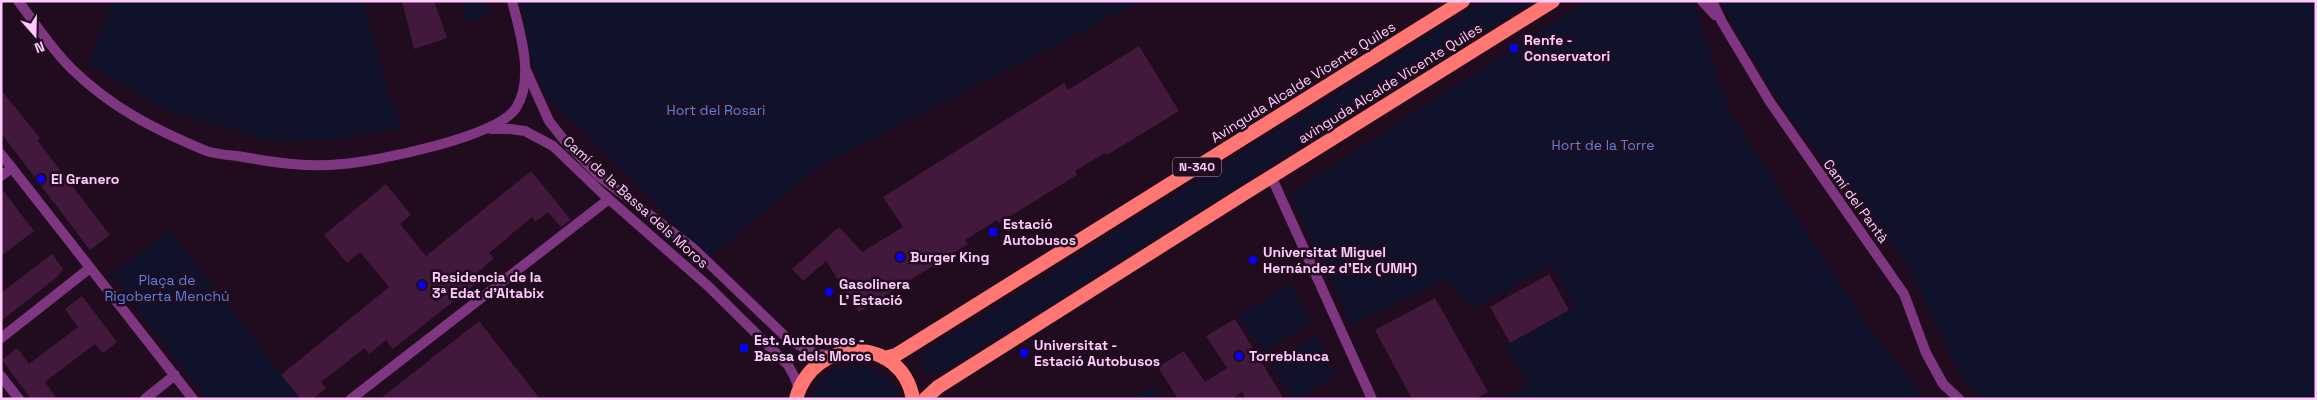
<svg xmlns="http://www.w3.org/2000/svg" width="2317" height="400" font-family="'Space Grotesk',sans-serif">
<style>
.green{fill:#0f122a}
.building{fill:#42183c}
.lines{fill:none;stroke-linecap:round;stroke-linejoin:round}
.minor{stroke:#7e3681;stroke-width:10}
.trunk{stroke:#ff7673;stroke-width:14}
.poi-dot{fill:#0700f6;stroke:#200c1e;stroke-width:2}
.labels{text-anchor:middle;stroke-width:5;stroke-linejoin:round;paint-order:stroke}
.shield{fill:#200c1e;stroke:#bc92ba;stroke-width:1}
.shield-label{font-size:12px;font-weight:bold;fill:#ffcbfd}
.poi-label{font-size:14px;font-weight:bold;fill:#ffcbfd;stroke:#200c1e;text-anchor:start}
.street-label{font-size:14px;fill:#ffcbfd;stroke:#200c1e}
.park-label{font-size:14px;fill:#5482e2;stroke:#200c1e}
</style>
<rect width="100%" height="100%" fill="#200c1e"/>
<path class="green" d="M 113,1 L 363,1 L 390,98 L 402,128 L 330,140 L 270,141 L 167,110 L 88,64 Z
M 463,1 L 485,1 L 489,16 L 464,23 Z
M 520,1 L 1141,1 L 825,163 L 707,258 L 619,165 L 551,102 L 545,92 L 532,61 Z
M 1483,1 L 1533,1 L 946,370 L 936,374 L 926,372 L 920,362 L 926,351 Z
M 1585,1 L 1689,1 L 1694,4 L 1729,111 L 1863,319 L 1925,399 L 1504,399 L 1528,385 L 1506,346 L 1575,307 L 1552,265 L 1472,309 L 1446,279 L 1351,325 L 1290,194 Z
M 1721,1 L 2316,1 L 2316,399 L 1983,399 L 1963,381 L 1907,264 L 1796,126 L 1740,39 Z
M 169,231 L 301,399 L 207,399 L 111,276 Z
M 1290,282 L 1311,323 L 1265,351 L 1238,317 Z
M 1316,334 L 1336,374 L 1298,399 L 1293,399 L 1271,363 Z
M 854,364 C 877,368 891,377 900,399 L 812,399 C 819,377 833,369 854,364 Z
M 1153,385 L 1161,399 L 1132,399 Z"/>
<path class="building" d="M 402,1 L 434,1 L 447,38 L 414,49 Z
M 1139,46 L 1179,111 L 1107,155 L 1105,153 L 1075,171 L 1077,175 L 999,223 L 997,220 L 965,240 L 968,244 L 859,312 L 826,261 L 803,281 L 792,269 L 839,227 L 862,252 L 903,227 L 883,197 L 1064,83 L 1068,90 Z
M 1,90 L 40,138 L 37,140 L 110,235 L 90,250 L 1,133 Z
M 531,171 L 571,220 L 561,227 L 548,212 L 535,222 L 532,217 L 489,253 L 494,258 L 478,272 L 483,278 L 393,349 L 386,340 L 369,354 L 365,348 L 321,382 L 326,388 L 313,399 L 301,399 L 281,375 L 389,287 L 360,252 L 347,263 L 324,235 L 386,184 L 411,215 L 400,224 L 426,256 Z
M 1,188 L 34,231 L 1,256 Z
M 52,254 L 63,269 L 57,277 L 1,321 L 1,293 Z
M 1549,274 L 1569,310 L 1510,343 L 1490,307 Z
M 82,296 L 117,342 L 103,353 L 95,344 L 45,382 L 57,399 L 31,399 L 2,360 L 17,348 L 29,364 L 78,327 L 65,309 Z
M 1435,298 L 1488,392 L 1475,399 L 1412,399 L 1375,330 Z
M 1235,319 L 1284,399 L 1246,399 L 1242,392 L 1232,399 L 1178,399 L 1158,367 L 1184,351 L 1205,382 L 1227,368 L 1206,336 Z
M 479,321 L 540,399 L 380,399 Z"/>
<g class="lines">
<path class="minor" d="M 18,1 C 36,24 52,50 72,69 C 112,108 154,129 204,150 C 213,154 226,155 237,156 C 272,162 307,168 342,164 C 378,161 497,137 516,108 C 535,79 520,32 512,1
M 1702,1 L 1715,15
M 1712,1 L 1722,22 L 1770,102 L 1904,294 L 1926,353 L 1943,384 L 1959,399
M 526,70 L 549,121 L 564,140 L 599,176 L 693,248 L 788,339 L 816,354 L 832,355
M 491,129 L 510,129 L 525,131 L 553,146 L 602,193 L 708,286 L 788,365 L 795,378 L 799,389
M 1,154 L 193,399
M 1,176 L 12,168
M 1271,176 L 1372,399
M 1,338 L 90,268
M 1,376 L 19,399
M 145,399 L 175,375
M 351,399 L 609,199"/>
<path class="trunk" d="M 884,358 L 896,355 L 1463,1
M 796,399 C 813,335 902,335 913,399
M 925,399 L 938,387 L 1245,193 L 1553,1"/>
</g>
<g class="poi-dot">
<rect x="1509" y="43" width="10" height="10" rx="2.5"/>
<circle cx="41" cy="179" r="5"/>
<rect x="988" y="227" width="10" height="10" rx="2.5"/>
<circle cx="900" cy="257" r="5"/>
<circle cx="1253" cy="260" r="5"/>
<circle cx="422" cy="285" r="5"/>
<circle cx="829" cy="292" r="5"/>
<rect x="739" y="343" width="10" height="10" rx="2.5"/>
<rect x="1019" y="348" width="10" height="10" rx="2.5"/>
<circle cx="1239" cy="356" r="5"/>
</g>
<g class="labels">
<rect class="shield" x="1173" y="157.5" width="48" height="19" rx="4"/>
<g class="shield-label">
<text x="1197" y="171">N-340</text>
</g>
<g class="poi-label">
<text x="1524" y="45">Renfe -<tspan x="1524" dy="16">Conservatori</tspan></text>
<text x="51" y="184">El Granero</text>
<text x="1003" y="229">Estació<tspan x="1003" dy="16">Autobusos</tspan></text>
<text x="1263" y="257">Universitat Miguel<tspan x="1263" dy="16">Hernández d'Elx (UMH)</tspan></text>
<text x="910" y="262">Burger King</text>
<text x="432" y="282">Residencia de la<tspan x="432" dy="16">3ª Edat d'Altabix</tspan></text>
<text x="839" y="289">Gasolinera<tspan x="839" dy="16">L' Estació</tspan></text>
<text x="754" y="345">Est. Autobusos -<tspan x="754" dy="16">Bassa dels Moros</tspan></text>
<text x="1034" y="350">Universitat -<tspan x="1034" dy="16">Estació Autobusos</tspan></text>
<text x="1249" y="361">Torreblanca</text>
</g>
<g class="street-label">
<text transform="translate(1303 82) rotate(-32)" y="5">Avinguda Alcalde Vicente Quiles</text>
<text transform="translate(1390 83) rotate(-32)" y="5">avinguda Alcalde Vicente Quiles</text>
<text transform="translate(1856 201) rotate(54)" y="5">Camí del Pantà</text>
<text transform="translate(636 202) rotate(42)" y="5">Camí de la Bassa dels Moros</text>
</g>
<g class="park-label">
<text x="716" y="115">Hort del Rosari</text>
<text x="1603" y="150">Hort de la Torre</text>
<text x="167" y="285">Plaça de<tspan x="167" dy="16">Rigoberta Menchú</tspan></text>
</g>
</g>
<rect width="2317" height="400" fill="none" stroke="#ffcbfd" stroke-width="5"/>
<g transform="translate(35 35) rotate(160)" stroke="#200c1e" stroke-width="4" paint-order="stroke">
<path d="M0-4L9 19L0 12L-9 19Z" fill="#ffcbfd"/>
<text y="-8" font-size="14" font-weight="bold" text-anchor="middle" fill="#ffcbfd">N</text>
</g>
</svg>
